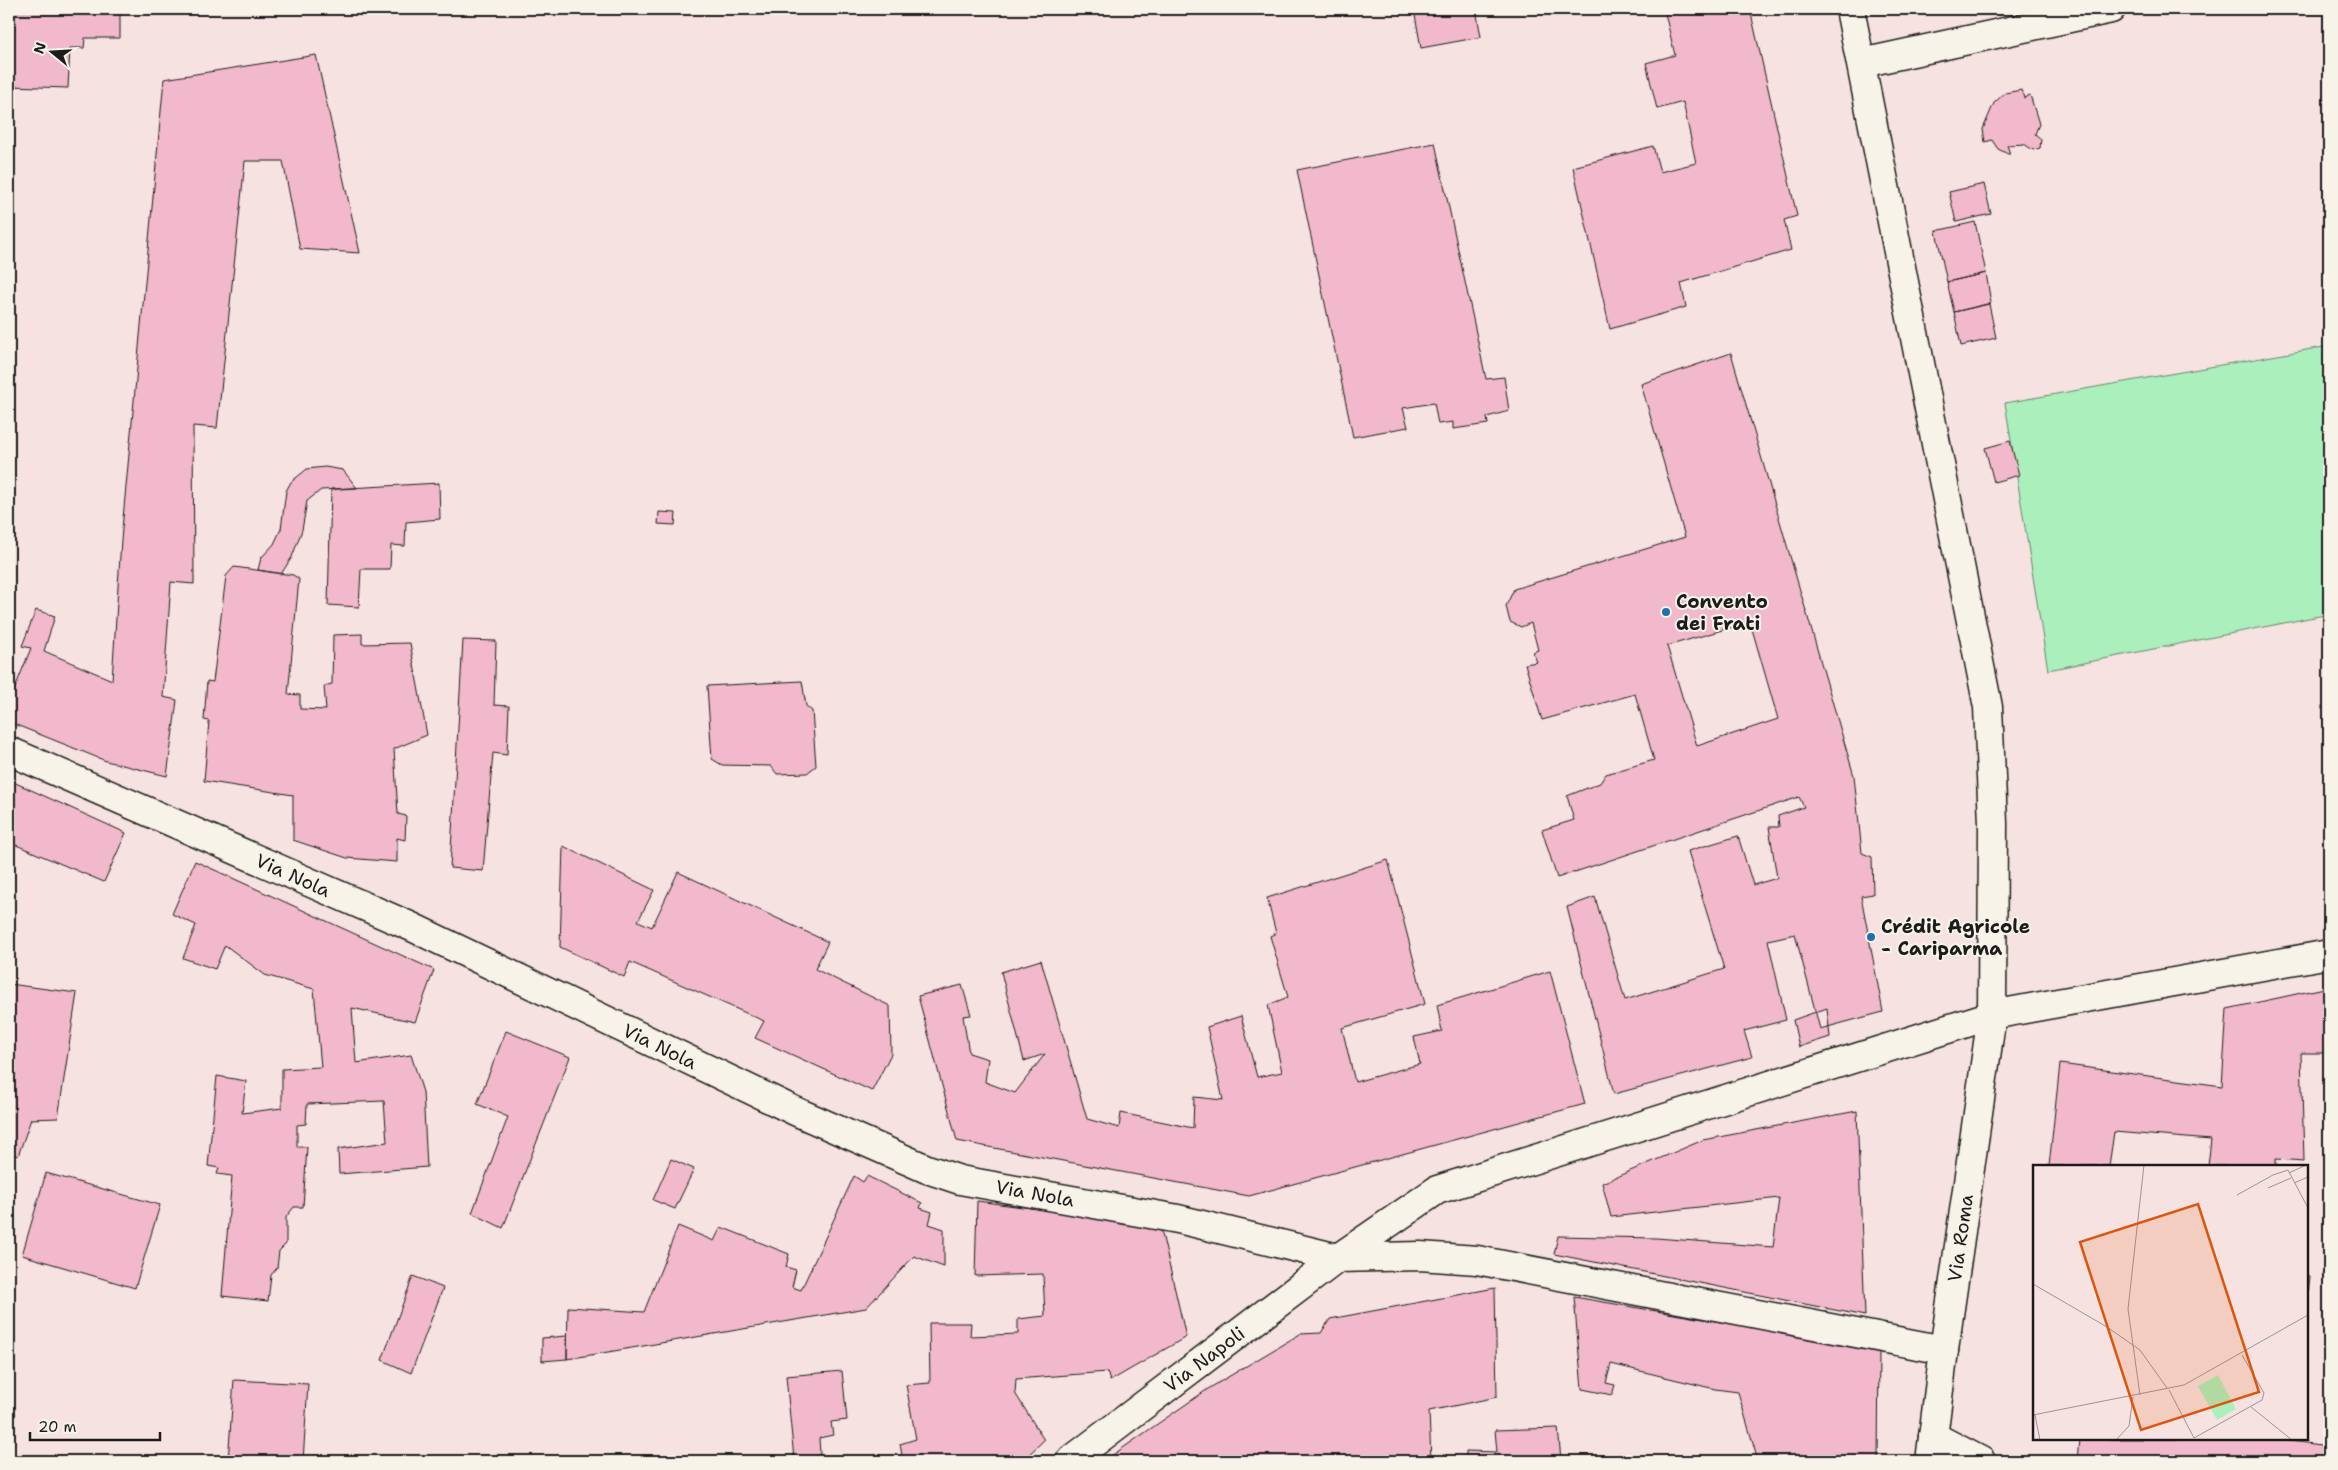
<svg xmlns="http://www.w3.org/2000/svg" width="2338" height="1470" font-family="'Shantell Sans',sans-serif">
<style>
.green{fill:#abf0bc;stroke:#64866c}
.building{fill:#f2b9cc;stroke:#1c1c1c;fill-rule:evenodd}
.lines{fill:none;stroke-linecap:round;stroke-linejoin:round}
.street-casing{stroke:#1c1c1c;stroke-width:31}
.secondary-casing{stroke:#1c1c1c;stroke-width:31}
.street{stroke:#f7f3e8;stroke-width:28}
.secondary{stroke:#f7f3e8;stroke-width:28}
.poi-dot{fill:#1f6fb2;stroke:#f7f3e8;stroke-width:2}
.labels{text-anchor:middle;stroke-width:4;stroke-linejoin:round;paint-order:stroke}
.poi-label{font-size:19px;font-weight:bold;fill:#1c1c1c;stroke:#f7f3e8;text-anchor:start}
.street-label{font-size:19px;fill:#1c1c1c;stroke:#f7f3e8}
.inset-road{fill:none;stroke:#9f9392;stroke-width:1}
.view{fill:#de560d;fill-opacity:0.15;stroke:#de560d;stroke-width:2.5}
.inset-edge{fill:none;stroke:#1c1c1c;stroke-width:2.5}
</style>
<rect width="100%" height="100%" fill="#f6e2e0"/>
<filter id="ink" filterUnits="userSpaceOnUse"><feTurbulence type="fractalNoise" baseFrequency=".02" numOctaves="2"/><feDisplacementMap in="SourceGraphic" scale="10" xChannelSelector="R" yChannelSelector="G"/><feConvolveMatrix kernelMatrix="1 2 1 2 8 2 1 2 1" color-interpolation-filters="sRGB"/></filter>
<g filter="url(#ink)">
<path class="green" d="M 2329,346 L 2329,614 L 2048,670 L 2005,403 Z"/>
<path class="building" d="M 9,9 L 120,9 L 120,38 L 85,38 L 84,48 L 70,48 L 68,88 L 9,86 Z
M 1414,9 L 1476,9 L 1481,37 L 1421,48 Z
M 1664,9 L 1750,9 L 1797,216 L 1784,220 L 1791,250 L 1681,283 L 1686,307 L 1610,329 L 1573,167 L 1653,146 L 1660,172 L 1696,163 L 1683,102 L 1657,109 L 1646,63 L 1675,55 Z
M 316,55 L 360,253 L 300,249 L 283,161 L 245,161 L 217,428 L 193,426 L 194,584 L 171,582 L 163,697 L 177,700 L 167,776 L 106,761 L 9,722 L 9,703 L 31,648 L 22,646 L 36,610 L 55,616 L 44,651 L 112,680 L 121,540 L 164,79 Z
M 2021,90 L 2024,98 L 2030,95 L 2039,124 L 2035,134 L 2041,139 L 2040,148 L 2033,150 L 2024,144 L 2007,145 L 2010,154 L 2008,154 L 1998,149 L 1992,140 L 1985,142 L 1983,129 L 1994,103 L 2005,93 Z
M 1435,143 L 1486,379 L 1504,377 L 1509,411 L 1487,417 L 1488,424 L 1453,429 L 1453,422 L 1438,424 L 1434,403 L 1403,408 L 1408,427 L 1353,437 L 1297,170 Z
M 1984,184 L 1991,214 L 1956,222 L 1949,192 Z
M 1975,222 L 1986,273 L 1947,282 L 1936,231 Z
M 1986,273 L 1991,303 L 1954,312 L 1947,282 Z
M 1989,304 L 1996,338 L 1961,346 L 1954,312 Z
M 1731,353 L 1854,776 L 1862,853 L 1872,857 L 1873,894 L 1861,896 L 1883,1012 L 1820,1029 L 1795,934 L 1768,940 L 1786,1020 L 1744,1031 L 1752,1057 L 1614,1094 L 1567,907 L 1595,897 L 1625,1000 L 1724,969 L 1688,851 L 1738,836 L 1753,885 L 1777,878 L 1769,827 L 1779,827 L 1778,816 L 1804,807 L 1799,797 L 1557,878 L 1542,830 L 1574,820 L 1567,796 L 1600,783 L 1606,774 L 1654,760 L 1635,694 L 1542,720 L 1525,664 L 1537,662 L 1533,652 L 1538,650 L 1531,623 L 1521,627 L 1510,622 L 1506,606 L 1514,589 L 1685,537 L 1641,384 ZM 1750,622 L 1778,719 L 1697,746 L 1667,646 Z
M 2010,441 L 2019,475 L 1994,482 L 1985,448 Z
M 325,467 L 343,470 L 357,488 L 321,490 L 307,501 L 302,530 L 292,557 L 281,574 L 258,570 L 261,558 L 274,544 L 281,529 L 286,491 L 291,482 L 307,469 Z
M 439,483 L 440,519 L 406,522 L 405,546 L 391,545 L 390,569 L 361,569 L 359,607 L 328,605 L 331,489 Z
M 659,512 L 676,513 L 675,525 L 658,524 Z
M 234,567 L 293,575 L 299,579 L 288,694 L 300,695 L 300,709 L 326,710 L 324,686 L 332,684 L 333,635 L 362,634 L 362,644 L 410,643 L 427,735 L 394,749 L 398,814 L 406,816 L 405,840 L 397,838 L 397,862 L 347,858 L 293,840 L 293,795 L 204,781 L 209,721 L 204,720 L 207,681 L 213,682 L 226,576 Z
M 463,640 L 496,641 L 494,705 L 509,706 L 507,755 L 493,753 L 483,871 L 450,868 Z
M 802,681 L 806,706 L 812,711 L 816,766 L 807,773 L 777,774 L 771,766 L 722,765 L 712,759 L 707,686 Z
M 9,780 L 126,833 L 104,882 L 9,842 Z
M 563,846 L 654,890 L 638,921 L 652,927 L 678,872 L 828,942 L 815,969 L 890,1006 L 891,1054 L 872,1091 L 755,1038 L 764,1021 L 630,962 L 624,977 L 560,947 Z
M 1388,860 L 1425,1004 L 1342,1028 L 1355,1082 L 1420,1064 L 1414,1037 L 1442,1031 L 1437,1005 L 1550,971 L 1585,1104 L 1249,1196 L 957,1141 L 918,996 L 962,985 L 971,1015 L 963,1016 L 969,1053 L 988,1059 L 985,1082 L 1015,1093 L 1045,1054 L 1024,1061 L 1001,972 L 1041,960 L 1087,1119 L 1119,1128 L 1121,1113 L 1193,1128 L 1194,1097 L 1223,1100 L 1207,1027 L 1241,1016 L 1257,1077 L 1282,1072 L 1268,1005 L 1288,997 L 1270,936 L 1276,933 L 1267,898 Z
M 195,861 L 434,970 L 415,1022 L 352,1008 L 356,1063 L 411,1055 L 423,1092 L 427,1167 L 339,1174 L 338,1149 L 387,1142 L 384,1101 L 307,1104 L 306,1124 L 297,1125 L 297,1147 L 307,1147 L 303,1207 L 294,1207 L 286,1217 L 286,1244 L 279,1251 L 277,1268 L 271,1275 L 268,1301 L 222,1296 L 232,1176 L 217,1174 L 219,1168 L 208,1166 L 217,1076 L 246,1081 L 242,1113 L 282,1108 L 282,1069 L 321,1067 L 314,989 L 265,975 L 225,945 L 215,969 L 183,958 L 196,925 L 172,914 Z
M 9,984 L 77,993 L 58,1118 L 31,1119 L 18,1156 L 9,1153 Z
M 2329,987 L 2329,1053 L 2301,1053 L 2304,1161 L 2276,1159 L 2276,1166 L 2208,1166 L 2211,1140 L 2114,1132 L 2109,1166 L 2049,1166 L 2060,1064 L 2222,1086 L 2227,1009 Z
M 1827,1008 L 1830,1037 L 1799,1047 L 1793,1020 Z
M 506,1031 L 570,1057 L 503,1228 L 472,1213 L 508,1117 L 477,1104 Z
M 1857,1111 L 1865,1316 L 1554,1254 L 1558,1236 L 1656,1238 L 1773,1247 L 1779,1198 L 1611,1217 L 1602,1183 L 1703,1140 Z
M 671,1159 L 694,1169 L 675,1209 L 653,1200 Z
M 46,1173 L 160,1205 L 135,1288 L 22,1255 Z
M 854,1176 L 863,1182 L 867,1176 L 922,1203 L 920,1208 L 932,1212 L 929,1224 L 944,1229 L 944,1267 L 914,1256 L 866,1308 L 567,1359 L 568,1307 L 644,1312 L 678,1226 L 714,1241 L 721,1227 L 789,1254 L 786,1267 L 796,1270 L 792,1287 L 801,1290 Z
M 977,1201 L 1160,1225 L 1186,1337 L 1110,1381 L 1107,1372 L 1016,1379 L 1015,1393 L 1044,1440 L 1022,1461 L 903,1461 L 900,1444 L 916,1439 L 906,1385 L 930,1383 L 929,1323 L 971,1323 L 970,1336 L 1018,1334 L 1018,1319 L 1045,1316 L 1043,1274 L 975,1276 Z
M 2307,1275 L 2310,1276 L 2307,1302 Z
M 413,1276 L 443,1288 L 411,1373 L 382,1360 Z
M 1495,1288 L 1497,1397 L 1429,1411 L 1431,1461 L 1104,1461 L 1208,1389 L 1300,1334 L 1321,1333 L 1330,1319 Z
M 1574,1297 L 1879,1349 L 1878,1461 L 1758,1461 L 1738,1392 L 1715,1389 L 1611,1364 L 1606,1383 L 1615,1385 L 1612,1395 L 1582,1389 Z
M 567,1336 L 567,1359 L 542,1361 L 542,1338 Z
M 842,1371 L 847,1420 L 831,1422 L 833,1435 L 819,1438 L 820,1455 L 794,1459 L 786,1376 Z
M 234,1380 L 308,1384 L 303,1461 L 225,1461 L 228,1461 Z
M 1558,1428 L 1561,1460 L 1576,1461 L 1466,1461 L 1466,1451 L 1497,1452 L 1495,1430 Z
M 2079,1439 L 2274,1439 L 2329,1446 L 2329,1461 L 2077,1461 Z"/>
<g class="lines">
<g class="street-casing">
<path id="street" d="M 9,751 L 412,927 L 795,1111 L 927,1169 L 960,1180 L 1178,1219 L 1338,1258 L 1420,1256 L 1477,1260 L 1944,1350
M 1933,1436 L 1981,1461
M 1070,1461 L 1338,1258 L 1437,1190 L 1992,1015"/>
</g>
<g class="secondary-casing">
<path id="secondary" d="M 1850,9 L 1988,707 L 1993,823 L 1992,1015 L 1944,1350 L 1930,1461
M 1862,63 L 2111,9
M 1992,1015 L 2329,954"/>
</g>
<use href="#street" class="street"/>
<use href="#secondary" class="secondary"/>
</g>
</g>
<g class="poi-dot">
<circle cx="1666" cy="612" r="5"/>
<circle cx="1871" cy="937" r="5"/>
</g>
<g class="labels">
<g class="poi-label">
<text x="1676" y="608">Convento<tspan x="1676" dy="22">dei Frati</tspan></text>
<text x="1881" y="933">Crédit Agricole<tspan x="1881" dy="22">- Cariparma</tspan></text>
</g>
<g class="street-label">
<text transform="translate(293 875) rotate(24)" y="7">Via Nola</text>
<text transform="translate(660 1046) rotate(26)" y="7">Via Nola</text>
<text transform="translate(1035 1193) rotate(10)" y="7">Via Nola</text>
<text transform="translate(1960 1238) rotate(-82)" y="7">Via Roma</text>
<text transform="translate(1204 1359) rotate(-37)" y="7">Via Napoli</text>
</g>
</g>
<g transform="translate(2033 1165)">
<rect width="275" height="275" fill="#f6e2e0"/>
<path d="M 185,210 L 203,244 L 184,255 L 165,221 Z" fill="#abf0bc"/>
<path class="inset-road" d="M 256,8 L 273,0M 261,18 L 275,12M 235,23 L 258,13M 204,30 L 240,10 L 255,5 L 275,43M 0,119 L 74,162 L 107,185 L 134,223M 136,225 L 161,273 L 229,235 L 231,228 L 209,190M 107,230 L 95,144 L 111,0M 218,242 L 259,275M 0,250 L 151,220 L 275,150M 2,250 L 7,275M 83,275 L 96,261 L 100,232"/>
<path class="view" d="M 165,39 L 226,227 L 108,265 L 47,77 Z"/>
<rect width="275" height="275" class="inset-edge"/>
</g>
<rect width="2338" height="1470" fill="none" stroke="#f7f3e8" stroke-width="30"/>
<rect x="15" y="15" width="2308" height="1440" fill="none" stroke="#1c1c1c" stroke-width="2" filter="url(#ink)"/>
<g transform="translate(52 52) rotate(288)" stroke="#f7f3e8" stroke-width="4" paint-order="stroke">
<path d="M0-4L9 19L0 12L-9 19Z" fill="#1c1c1c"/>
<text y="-8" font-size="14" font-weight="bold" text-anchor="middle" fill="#1c1c1c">N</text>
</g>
<path d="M30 1432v8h130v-8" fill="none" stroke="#1c1c1c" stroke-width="2.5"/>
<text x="38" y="1432" font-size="15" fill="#1c1c1c" stroke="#f7f3e8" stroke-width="4" paint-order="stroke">20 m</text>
</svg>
